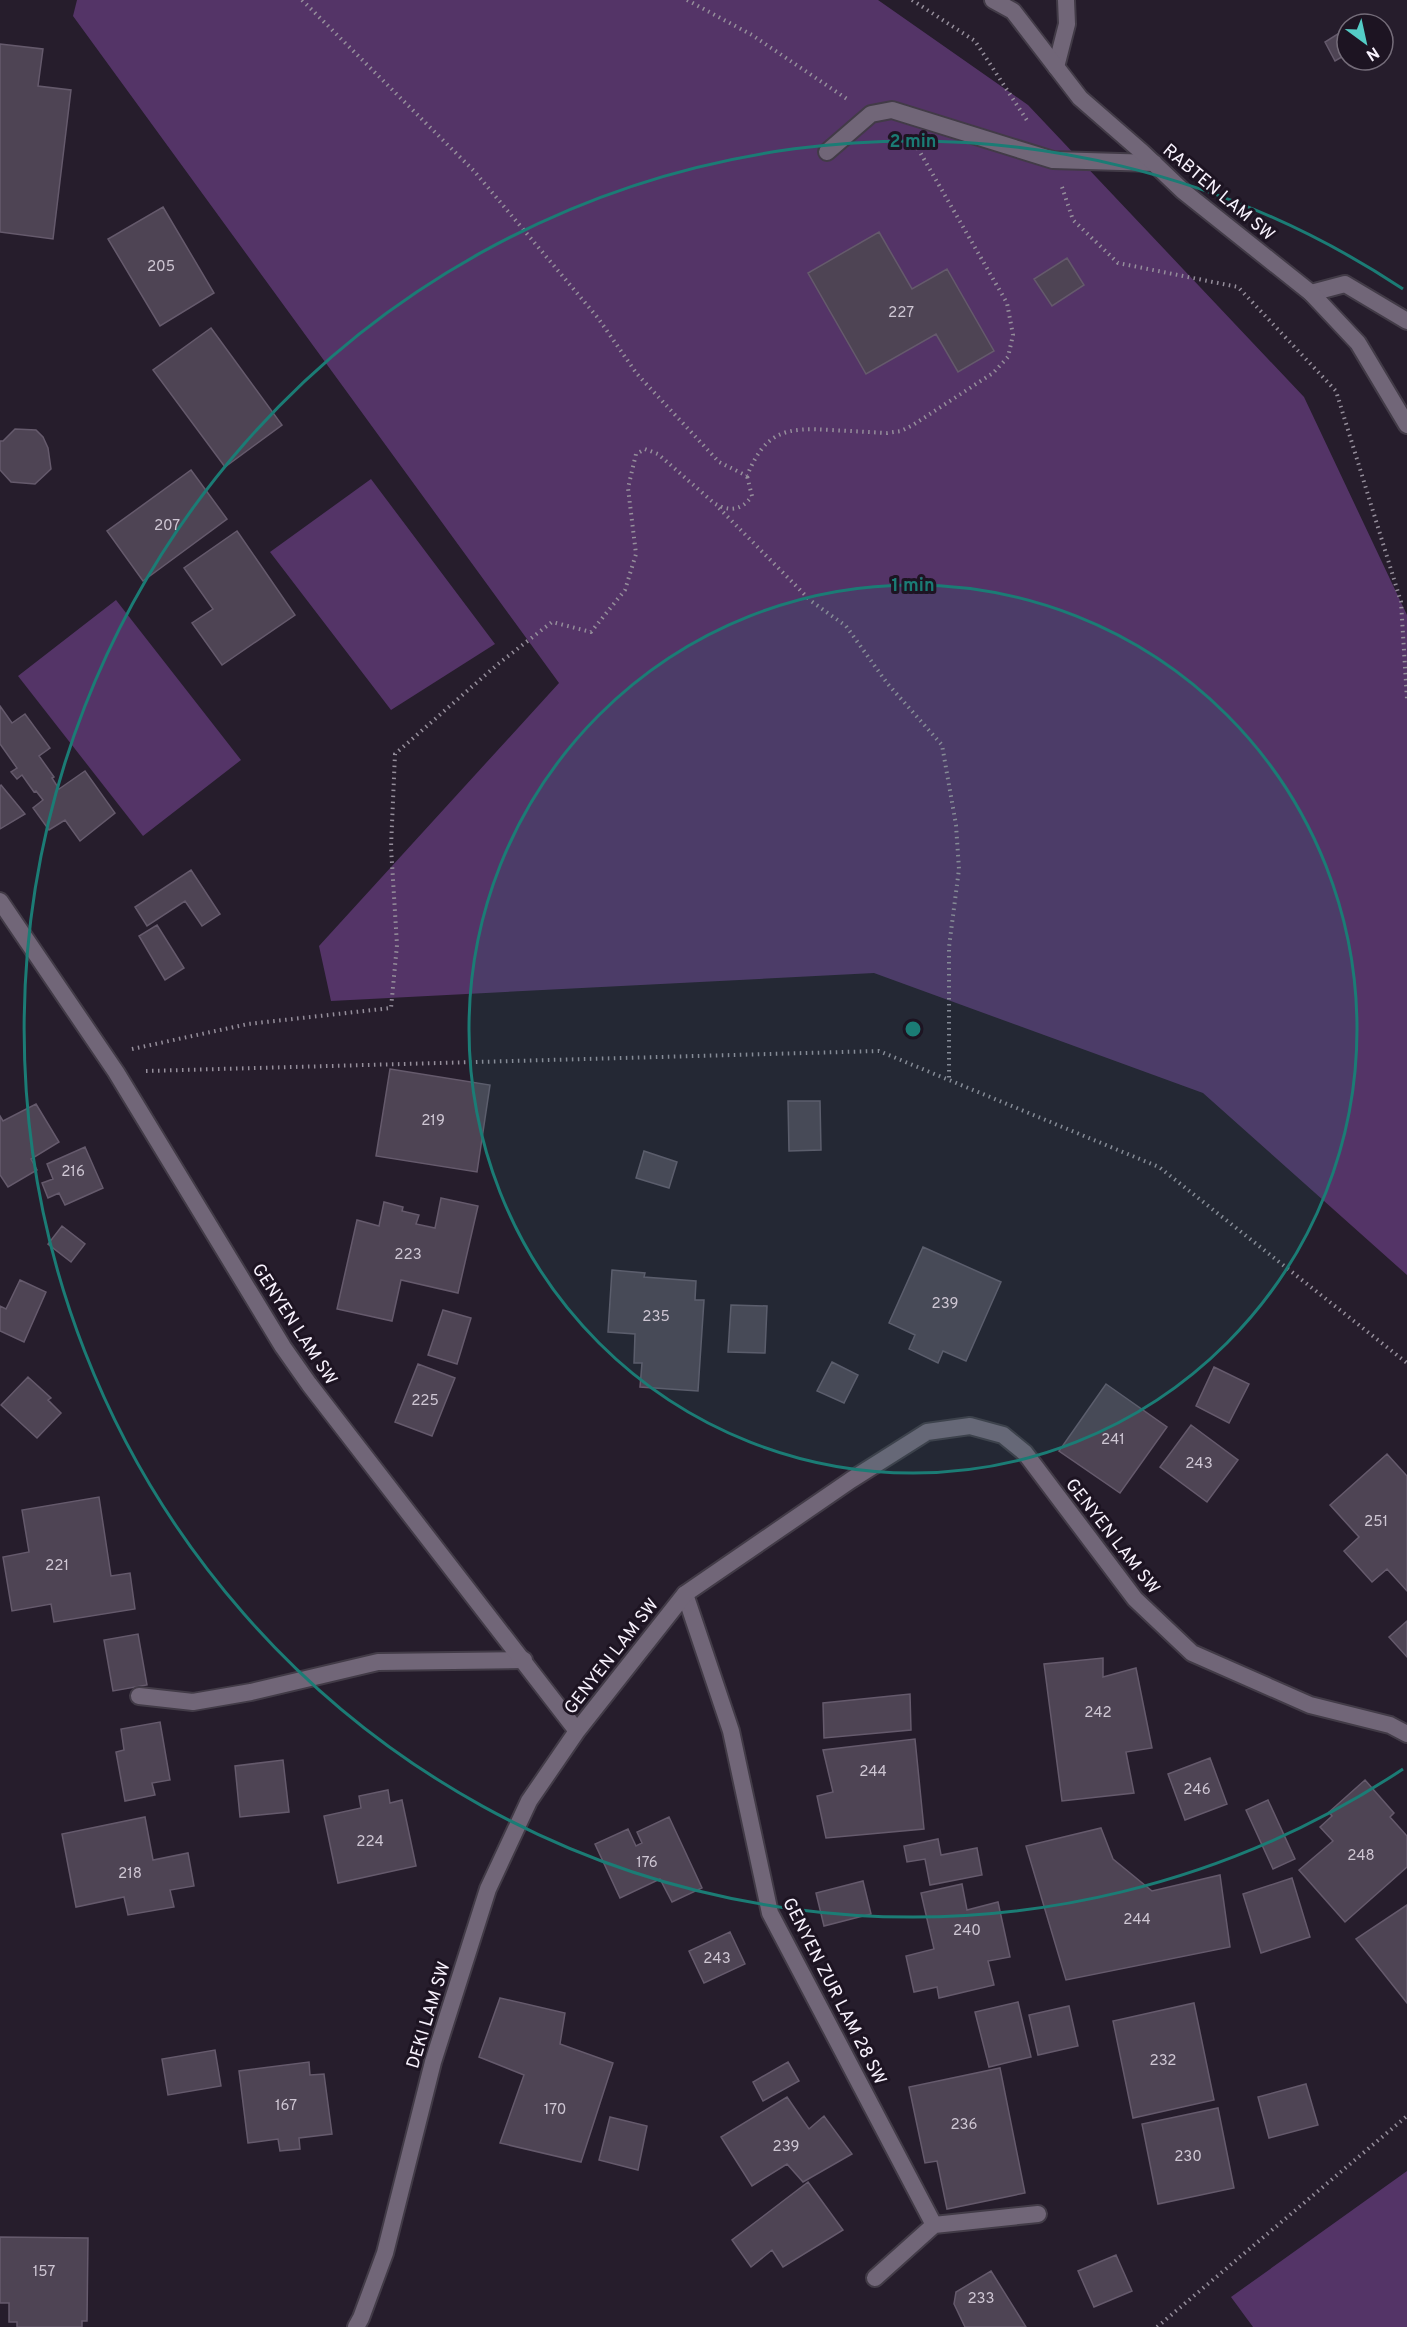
<svg xmlns="http://www.w3.org/2000/svg" width="1407" height="2327" font-family="Overpass,sans-serif">
<style>
.green{fill:#543467}
.building{fill:#4e4454;stroke:#655a6c;stroke-width:1.5}
.lines{fill:none;stroke-linecap:round;stroke-linejoin:round}
.service-casing{stroke:#423b47;stroke-width:20}
.minor-casing{stroke:#423b47;stroke-width:20}
.secondary-casing{stroke:#423b47;stroke-width:20}
.path{stroke:#958e9b;stroke-width:4;stroke-dasharray:1.5 4.5;stroke-linecap:butt}
.service{stroke:#716678;stroke-width:16}
.minor{stroke:#716678;stroke-width:16}
.secondary{stroke:#716678;stroke-width:16}
.ring{fill:none;stroke:#1b7c75;stroke-width:3}
.labels{text-anchor:middle;stroke-width:6;stroke-linejoin:round;paint-order:stroke}
.number-label{font-size:15px;fill:#cec6d3}
.street-label{font-size:18px;fill:#f8f2fd;stroke:#1d1422}
.centre{fill:#1b7c75;stroke:#1d1422;stroke-width:3}
.ring-label{font-size:18px;text-anchor:middle;font-weight:bold;fill:#1b7c75;stroke:#1d1422;stroke-width:6;stroke-linejoin:round;paint-order:stroke}
</style>
<rect width="100%" height="100%" fill="#261d2c"/>
<path class="green" d="M 77,0 L 878,0 L 1028,105 L 1304,397 L 1407,615 L 1407,1275 L 1203,1093 L 874,973 L 331,1001 L 319,946 L 559,683 L 73,16 Z
M 371,479 L 495,644 L 391,710 L 270,552 Z
M 116,600 L 241,760 L 143,836 L 18,676 Z
M 1407,2171 L 1407,2327 L 1253,2327 L 1231,2297 Z"/>
<path class="building" d="M 1344,30 L 1347,36 L 1347,54 L 1335,61 L 1325,42 Z
M 0,44 L 43,49 L 38,86 L 71,90 L 53,239 L 0,232 Z
M 163,207 L 214,293 L 160,326 L 108,239 Z
M 879,232 L 912,289 L 947,269 L 994,351 L 958,372 L 936,334 L 866,374 L 808,273 Z
M 1067,258 L 1084,285 L 1052,306 L 1034,279 Z
M 211,328 L 282,425 L 225,467 L 153,370 Z
M 15,429 L 36,430 L 43,437 L 48,448 L 51,469 L 35,484 L 11,482 L 0,470 L 0,441 L 3,441 Z
M 191,470 L 227,519 L 143,581 L 107,531 Z
M 237,531 L 295,615 L 222,665 L 192,623 L 213,609 L 184,568 Z
M 0,706 L 12,723 L 25,714 L 50,748 L 39,756 L 54,777 L 52,778 L 59,789 L 85,771 L 115,813 L 80,841 L 65,820 L 49,830 L 33,808 L 43,800 L 36,791 L 34,792 L 22,775 L 17,779 L 11,772 L 17,768 L 0,744 Z
M 1,785 L 25,814 L 0,829 L 0,786 Z
M 191,870 L 220,914 L 202,926 L 185,901 L 147,926 L 135,907 Z
M 157,925 L 184,968 L 165,980 L 139,936 Z
M 390,1069 L 490,1085 L 477,1172 L 376,1156 Z
M 788,1101 L 820,1101 L 821,1150 L 789,1151 Z
M 36,1104 L 59,1142 L 31,1159 L 37,1170 L 8,1187 L 0,1175 L 0,1116 L 3,1121 Z
M 85,1147 L 103,1188 L 65,1205 L 59,1193 L 48,1198 L 42,1183 L 53,1179 L 47,1164 Z
M 644,1151 L 677,1162 L 669,1188 L 636,1178 Z
M 441,1198 L 478,1206 L 458,1293 L 401,1280 L 392,1321 L 337,1309 L 357,1220 L 379,1226 L 384,1202 L 403,1207 L 402,1211 L 419,1215 L 416,1224 L 435,1228 Z
M 62,1226 L 85,1244 L 71,1262 L 48,1244 Z
M 923,1247 L 1001,1282 L 966,1361 L 943,1351 L 938,1363 L 909,1349 L 915,1335 L 889,1323 Z
M 612,1270 L 645,1273 L 644,1277 L 696,1281 L 695,1300 L 704,1300 L 698,1391 L 640,1387 L 642,1363 L 634,1363 L 635,1334 L 608,1332 Z
M 20,1280 L 46,1292 L 24,1342 L 0,1331 L 0,1306 L 6,1309 Z
M 731,1305 L 767,1306 L 765,1353 L 728,1352 Z
M 443,1310 L 471,1318 L 457,1364 L 428,1355 Z
M 832,1362 L 858,1375 L 844,1403 L 817,1391 Z
M 418,1364 L 455,1378 L 432,1436 L 395,1422 Z
M 1214,1367 L 1249,1384 L 1229,1423 L 1196,1406 Z
M 28,1377 L 51,1398 L 48,1400 L 61,1413 L 37,1438 L 1,1405 Z
M 1106,1384 L 1167,1427 L 1120,1493 L 1059,1451 Z
M 1191,1425 L 1238,1460 L 1207,1502 L 1160,1467 Z
M 1387,1454 L 1407,1476 L 1407,1591 L 1387,1569 L 1372,1582 L 1344,1551 L 1359,1537 L 1330,1505 Z
M 99,1497 L 111,1576 L 130,1573 L 135,1609 L 54,1622 L 51,1604 L 12,1611 L 3,1557 L 29,1552 L 22,1510 Z
M 1407,1621 L 1407,1657 L 1389,1637 Z
M 138,1634 L 147,1685 L 113,1691 L 104,1640 Z
M 1103,1658 L 1103,1677 L 1136,1668 L 1152,1748 L 1126,1752 L 1134,1793 L 1062,1801 L 1044,1664 Z
M 910,1694 L 911,1730 L 824,1738 L 823,1703 Z
M 160,1722 L 170,1780 L 152,1783 L 155,1795 L 125,1801 L 116,1752 L 124,1750 L 121,1729 Z
M 915,1739 L 924,1829 L 826,1838 L 817,1796 L 833,1792 L 823,1750 Z
M 1210,1758 L 1227,1804 L 1185,1820 L 1168,1774 Z
M 283,1760 L 289,1812 L 240,1817 L 235,1766 Z
M 1365,1780 L 1394,1813 L 1390,1817 L 1407,1836 L 1407,1867 L 1345,1922 L 1299,1870 L 1333,1841 L 1320,1827 L 1332,1816 L 1329,1812 Z
M 388,1790 L 390,1803 L 402,1800 L 416,1866 L 338,1883 L 324,1816 L 361,1808 L 359,1796 Z
M 1268,1800 L 1295,1859 L 1273,1869 L 1246,1810 Z
M 145,1817 L 153,1860 L 188,1853 L 194,1886 L 170,1890 L 174,1907 L 128,1915 L 124,1897 L 76,1907 L 62,1834 Z
M 669,1817 L 702,1888 L 672,1902 L 660,1879 L 620,1898 L 595,1844 L 628,1829 L 636,1846 L 642,1843 L 637,1832 Z
M 1101,1828 L 1113,1859 L 1152,1891 L 1220,1875 L 1230,1947 L 1066,1980 L 1026,1846 Z
M 938,1839 L 941,1855 L 977,1848 L 982,1875 L 930,1885 L 925,1859 L 907,1862 L 904,1846 Z
M 1292,1878 L 1310,1937 L 1261,1953 L 1243,1894 Z
M 863,1881 L 871,1914 L 824,1926 L 816,1893 Z
M 962,1884 L 967,1910 L 998,1902 L 1010,1957 L 988,1961 L 994,1985 L 939,1998 L 937,1987 L 914,1992 L 906,1956 L 934,1949 L 921,1893 Z
M 1407,1905 L 1407,2003 L 1356,1939 Z
M 730,1932 L 745,1964 L 704,1983 L 689,1951 Z
M 500,1998 L 565,2013 L 560,2044 L 613,2063 L 581,2162 L 500,2143 L 524,2075 L 479,2057 Z
M 1018,2002 L 1031,2057 L 989,2067 L 975,2012 Z
M 1194,2003 L 1214,2100 L 1133,2118 L 1113,2021 Z
M 1069,2006 L 1078,2046 L 1038,2055 L 1029,2015 Z
M 215,2050 L 221,2086 L 168,2095 L 162,2059 Z
M 309,2062 L 310,2075 L 324,2074 L 332,2134 L 299,2138 L 300,2149 L 280,2151 L 278,2139 L 248,2143 L 239,2071 Z
M 788,2062 L 799,2081 L 763,2101 L 753,2082 Z
M 1000,2068 L 1025,2193 L 947,2209 L 937,2161 L 925,2163 L 909,2087 Z
M 1306,2084 L 1318,2125 L 1269,2138 L 1258,2097 Z
M 787,2097 L 809,2129 L 824,2116 L 852,2154 L 803,2182 L 787,2164 L 752,2186 L 721,2137 Z
M 1218,2108 L 1234,2188 L 1158,2204 L 1142,2124 Z
M 610,2117 L 647,2126 L 638,2170 L 599,2160 Z
M 808,2182 L 843,2230 L 783,2267 L 772,2250 L 751,2267 L 732,2240 Z
M 0,2237 L 88,2238 L 87,2321 L 82,2321 L 82,2327 L 17,2327 L 17,2322 L 9,2322 L 9,2303 L 0,2303 Z
M 1116,2255 L 1132,2291 L 1094,2307 L 1078,2271 Z
M 991,2271 L 1026,2327 L 965,2327 L 954,2304 L 956,2292 Z"/>
<g class="lines">
<g class="service-casing">
<path id="service" d="M 827,152 L 871,114 L 892,110 L 1053,160 L 1154,163"/>
</g>
<g class="minor-casing">
<path id="minor" d="M 1056,67 L 1067,24 L 1066,0
M 1311,293 L 1345,284 L 1407,321
M 685,1594 L 731,1731 L 770,1913 L 934,2225 L 1038,2214
M 139,1696 L 193,1702 L 251,1692 L 378,1662 L 524,1660
M 875,2278 L 934,2225"/>
</g>
<g class="secondary-casing">
<path id="secondary" d="M 993,0 L 1013,11 L 1080,98 L 1142,152 L 1183,191 L 1311,293 L 1358,343 L 1407,425
M 0,901 L 116,1072 L 283,1347 L 309,1384 L 577,1731
M 356,2327 L 361,2318 L 385,2253 L 433,2062 L 488,1889 L 529,1801 L 577,1731 L 685,1594 L 851,1480 L 927,1432 L 970,1426 L 1003,1435 L 1025,1453 L 1135,1599 L 1192,1653 L 1310,1705 L 1390,1725 L 1407,1734"/>
</g>
<path class="path" d="M 302,0 L 474,171 L 598,318 L 637,374 L 719,462 L 747,476 C 765,431 786,427 831,430 C 850,431 868,432 887,433 L 901,431 L 913,425 L 993,373 L 1008,357 L 1013,335 L 1007,303 L 917,147
M 687,0 L 752,35 L 847,99
M 912,0 L 975,41 L 1028,122
M 1062,187 L 1073,220 L 1118,263 L 1238,287 L 1336,391 L 1401,602 L 1407,699
M 719,508 L 811,601 L 846,626 L 887,683 L 942,745 L 956,825 L 959,869 L 949,947 L 949,1080
M 132,1049 L 248,1024 L 391,1008 L 397,945 L 391,847 L 395,754 L 498,664 L 552,622 L 591,632 L 625,590 L 636,554 L 628,488 L 636,454 L 645,449 L 658,454 L 714,503 C 729,512 741,511 752,496 L 747,476
M 146,1071 L 879,1051 L 1159,1167 L 1407,1363
M 1157,2327 L 1407,2116"/>
<use href="#service" class="service"/>
<use href="#minor" class="minor"/>
<use href="#secondary" class="secondary"/>
</g>
<circle cx="913" cy="1029" r="444" fill="#1b7c75" fill-opacity=".12"/>
<g class="ring">
<circle cx="913" cy="1029" r="444"/>
<path d="M1403 1769A888 888 0 1 1 1403 289"/>
</g>
<g class="labels">
<g class="number-label">
<text x="161" y="271">205</text>
<text x="901" y="317">227</text>
<text x="167" y="530">207</text>
<text x="433" y="1125">219</text>
<text x="73" y="1176">216</text>
<text x="408" y="1259">223</text>
<text x="945" y="1308">239</text>
<text x="656" y="1321">235</text>
<text x="425" y="1405">225</text>
<text x="1113" y="1444">241</text>
<text x="1199" y="1468">243</text>
<text x="1376" y="1526">251</text>
<text x="57" y="1570">221</text>
<text x="1098" y="1717">242</text>
<text x="873" y="1776">244</text>
<text x="1197" y="1794">246</text>
<text x="370" y="1846">224</text>
<text x="1361" y="1860">248</text>
<text x="647" y="1867">176</text>
<text x="130" y="1878">218</text>
<text x="1137" y="1924">244</text>
<text x="967" y="1935">240</text>
<text x="717" y="1963">243</text>
<text x="1163" y="2065">232</text>
<text x="286" y="2110">167</text>
<text x="555" y="2114">170</text>
<text x="964" y="2129">236</text>
<text x="786" y="2151">239</text>
<text x="1188" y="2161">230</text>
<text x="44" y="2276">157</text>
<text x="981" y="2303">233</text>
</g>
<g class="street-label">
<text transform="translate(1219 192) rotate(40)" y="6">RABTEN LAM SW</text>
<text transform="translate(295 1324) rotate(57)" y="6">GENYEN LAM SW</text>
<text transform="translate(1113 1536) rotate(52)" y="6">GENYEN LAM SW</text>
<text transform="translate(611 1656) rotate(-52)" y="6">GENYEN LAM SW</text>
<text transform="translate(835 1991) rotate(63)" y="6">GENYEN ZUR LAM 28 SW</text>
<text transform="translate(428 2015) rotate(-73)" y="6">DEKI LAM SW</text>
</g>
</g>
<circle cx="913" cy="1029" r="9" class="centre"/>
<g class="ring-label">
<text x="913" y="147">2 min</text>
<text x="913" y="591">1 min</text>
</g>
<g transform="translate(1365 42) rotate(147)"><circle r="28" fill="#1d1422" stroke="#756d7a" stroke-width="1.5"/>
<path d="M0-4.5L10 22L0 15L-10 22Z" fill="#54cdc6"/>
<text y="-9" font-size="16" font-weight="bold" text-anchor="middle" fill="#f8f2fd">N</text>
</g>
</svg>
